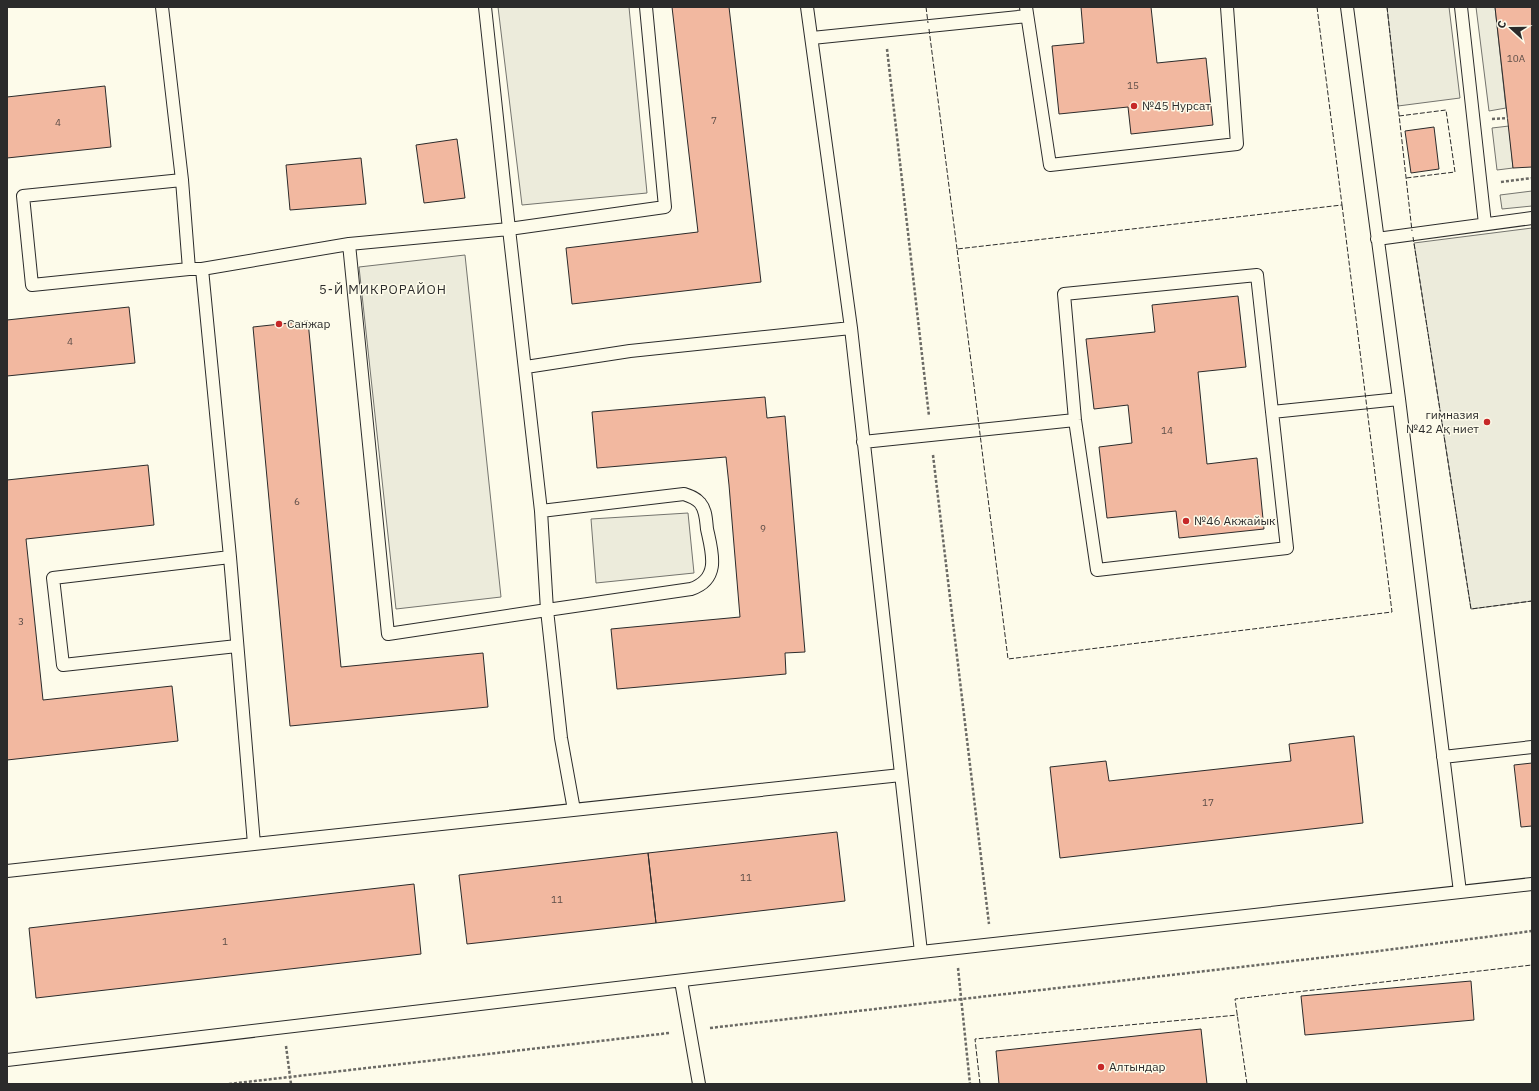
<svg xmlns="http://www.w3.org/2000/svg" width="1539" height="1091" font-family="'IBM Plex Sans',sans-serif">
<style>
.green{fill:#ecebdb;stroke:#74746e}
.building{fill:#f2b8a0;stroke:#2b2b2b}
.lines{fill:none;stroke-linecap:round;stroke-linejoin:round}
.lane-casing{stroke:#2b2b2b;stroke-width:14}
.path{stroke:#6a6964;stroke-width:2.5;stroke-dasharray:3 2;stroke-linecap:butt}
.lane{stroke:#fdfbea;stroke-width:12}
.fence{stroke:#2b2b2b;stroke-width:1;stroke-dasharray:5 2;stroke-linecap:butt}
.poi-dot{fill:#c62828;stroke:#fdfbea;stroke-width:1.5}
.labels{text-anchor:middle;stroke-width:3;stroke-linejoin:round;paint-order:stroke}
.number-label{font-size:10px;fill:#5d4e48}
.poi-label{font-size:12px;fill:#2b2b2b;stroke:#fdfbea;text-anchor:start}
.neighbourhood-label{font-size:13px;letter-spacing:1px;fill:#2b2b2b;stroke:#fdfbea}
</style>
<rect width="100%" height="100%" fill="#fdfbea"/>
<path class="green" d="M 498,7 L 629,7 L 647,193 L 522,205 Z
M 1387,7 L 1449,7 L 1460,98 L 1398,106 Z
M 1476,7 L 1495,7 L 1506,108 L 1489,111 Z
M 1509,126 L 1513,168 L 1497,170 L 1492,128 Z
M 1532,191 L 1532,206 L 1502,209 L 1500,195 Z
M 1532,228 L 1532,601 L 1471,609 L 1414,243 Z
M 465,255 L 501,597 L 396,609 L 359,267 Z
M 688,513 L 694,573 L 596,583 L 591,519 Z"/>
<path class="building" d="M 672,7 L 729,7 L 761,282 L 572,304 L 566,248 L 698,232 Z
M 1081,7 L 1151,7 L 1157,63 L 1206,58 L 1213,125 L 1131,134 L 1128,107 L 1059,114 L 1052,46 L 1084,43 Z
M 1495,7 L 1532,7 L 1532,167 L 1513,168 Z
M 105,86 L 111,147 L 7,158 L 7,97 Z
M 1434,127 L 1439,169 L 1411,173 L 1405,131 Z
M 457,139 L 465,198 L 424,203 L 416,145 Z
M 361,158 L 366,204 L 290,210 L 286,165 Z
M 1238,296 L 1246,367 L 1198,372 L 1207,464 L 1257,458 L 1264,529 L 1179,538 L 1176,511 L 1107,518 L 1099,447 L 1132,443 L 1128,405 L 1094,409 L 1086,339 L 1155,332 L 1152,305 Z
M 129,307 L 135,363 L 7,376 L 7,320 Z
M 308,321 L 341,667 L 483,653 L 488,707 L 290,726 L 253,327 Z
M 765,397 L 767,418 L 785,416 L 805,652 L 785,653 L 786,674 L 617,689 L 611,629 L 740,617 L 729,485 L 726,457 L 597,468 L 592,412 Z
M 148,465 L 154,525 L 26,539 L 43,700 L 172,686 L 178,741 L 7,760 L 7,480 Z
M 1354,736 L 1363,823 L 1060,858 L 1050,767 L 1106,761 L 1109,781 L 1291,761 L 1289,744 Z
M 1532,763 L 1532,826 L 1521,827 L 1514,765 Z
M 837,832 L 845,901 L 656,923 L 648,853 Z
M 648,853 L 656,923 L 467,944 L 459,875 Z
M 414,884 L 421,954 L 36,998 L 29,928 Z
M 1471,981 L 1474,1020 L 1305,1035 L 1301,996 Z
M 1201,1029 L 1207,1084 L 999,1084 L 996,1051 Z"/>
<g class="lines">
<g class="lane-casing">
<path id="lane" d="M 162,7 L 182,180 L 189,269 L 202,269 L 230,557 L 254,844 L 901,775
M 807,7 L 851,328 L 921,952
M 1026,7 L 1050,165 L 1237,144 L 1227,7
M 1347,7 L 1399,399 L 1460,892
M 1461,7 L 1485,224
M 812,38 L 1027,16
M 182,180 L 23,196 L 32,285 L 189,269
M 1377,239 L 1532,218
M 349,244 L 509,229 L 485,7
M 202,269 L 349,244 L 388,634 L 547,610 L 561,738 L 574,810
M 1257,275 L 1287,548 L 1097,570 L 1075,420 L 1064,294 Z
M 526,367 L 630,351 L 851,328
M 1272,412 L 1399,399
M 863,442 L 1075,420
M 541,511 L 684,494 C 690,496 696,498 700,503 C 706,510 706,520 707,529 C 712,552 721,579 691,589 L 547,610 L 541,511 L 509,229 L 665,207 L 646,7
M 230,557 L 53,578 L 63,665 L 237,646
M 1443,757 L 1532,747
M 7,871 L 254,844
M 681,981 L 699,1084
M 7,1060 L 921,952 L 1532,884"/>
</g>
<path class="path" d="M 887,49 L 929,416
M 1492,119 L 1508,118
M 1501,182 L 1532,178
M 933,455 L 989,924
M 958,968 L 970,1084
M 710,1028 L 1371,952 L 1532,931
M 286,1046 L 291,1084
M 229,1084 L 669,1033"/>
<use href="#lane" class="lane"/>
<path class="fence" d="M 926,7 L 928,23
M 1317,7 L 1342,205
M 1387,7 L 1412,231
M 929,29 L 957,249
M 1399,116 L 1446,110 L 1455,172 L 1406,178
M 1342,205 L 1392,612 L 1008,659 L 957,249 Z
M 1413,237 L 1471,609 L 1532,601
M 980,1084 L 975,1039 L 1238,1015
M 1247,1084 L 1235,999 L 1532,965"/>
</g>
<g class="poi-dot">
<circle cx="1134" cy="106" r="4"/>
<circle cx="279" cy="324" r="4"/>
<circle cx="1487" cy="422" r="4"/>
<circle cx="1186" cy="521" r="4"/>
<circle cx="1101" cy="1067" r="4"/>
</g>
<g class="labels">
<g class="number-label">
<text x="1516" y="62">10А</text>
<text x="1133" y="89">15</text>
<text x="714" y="124">7</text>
<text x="58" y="126">4</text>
<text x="70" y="345">4</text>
<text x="1167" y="434">14</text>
<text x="297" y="505">6</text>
<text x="763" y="532">9</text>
<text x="21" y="625">3</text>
<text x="1208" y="806">17</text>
<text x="746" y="881">11</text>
<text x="557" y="903">11</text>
<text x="225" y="945">1</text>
</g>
<g class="poi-label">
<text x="1142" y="110">№45 Нурсат</text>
<text x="287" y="328">Санжар</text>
<text x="1479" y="419" text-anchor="end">гимназия<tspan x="1479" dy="14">№42 Ақ ниет</tspan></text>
<text x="1194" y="525">№46 Акжайык</text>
<text x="1109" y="1071">Алтындар</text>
</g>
<g class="neighbourhood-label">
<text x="383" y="294">5-Й МИКРОРАЙОН</text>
</g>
</g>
<rect width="1539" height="1091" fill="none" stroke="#2b2b2b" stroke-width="16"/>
<g transform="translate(1511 28) rotate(291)" stroke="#fdfbea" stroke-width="3" paint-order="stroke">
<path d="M0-3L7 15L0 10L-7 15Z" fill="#2b2b2b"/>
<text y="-6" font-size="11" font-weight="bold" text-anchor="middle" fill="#2b2b2b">С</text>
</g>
</svg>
